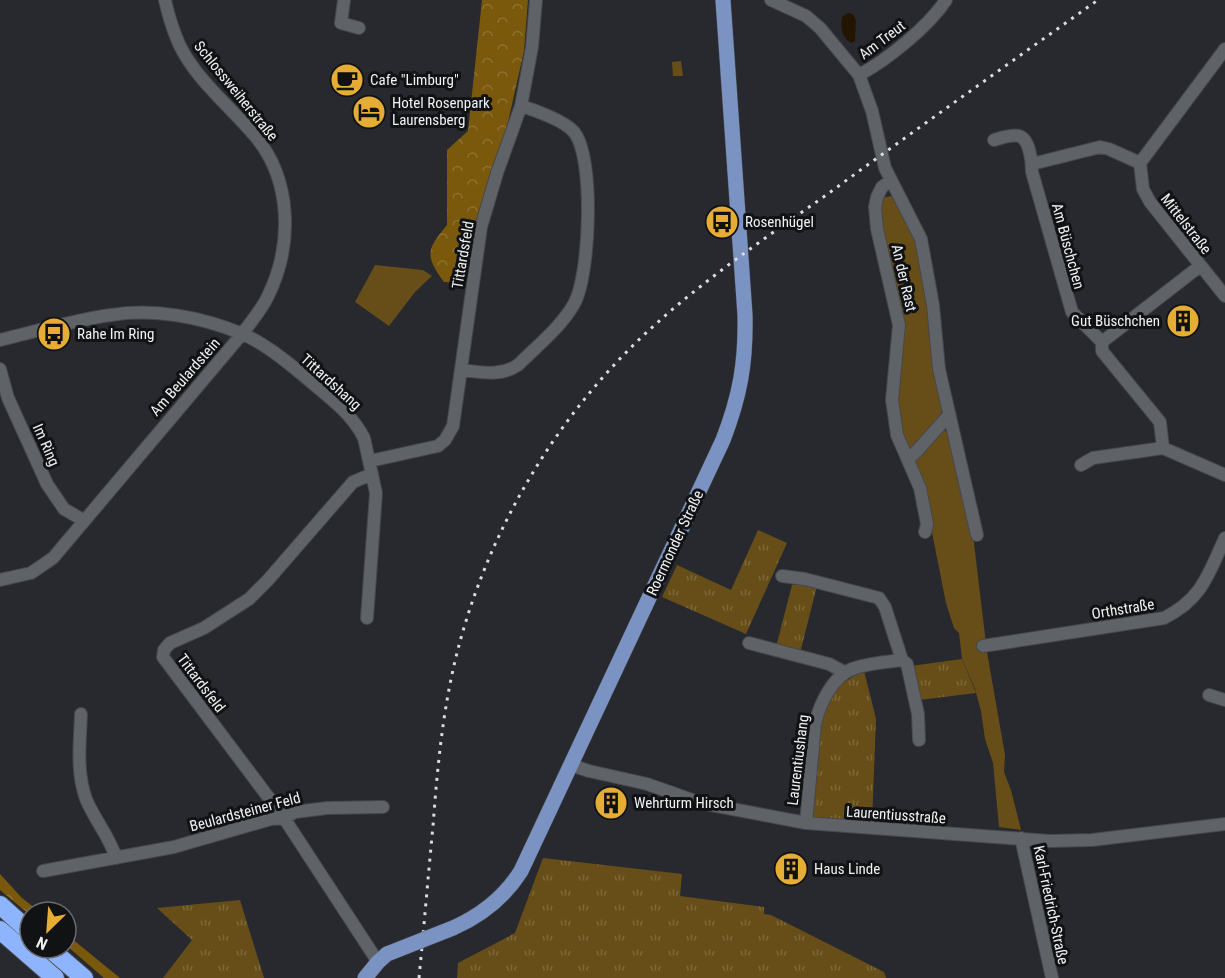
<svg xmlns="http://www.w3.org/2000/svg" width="1225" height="978" font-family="'Roboto Condensed',sans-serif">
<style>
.grass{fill:url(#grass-tufts)}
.forest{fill:url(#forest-crowns)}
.park{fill:#674e18}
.water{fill:#231600}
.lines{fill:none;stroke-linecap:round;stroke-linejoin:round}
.minor-casing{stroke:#46484b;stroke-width:14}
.major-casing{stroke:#46484b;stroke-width:16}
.highway-casing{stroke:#46484b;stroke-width:20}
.minor{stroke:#5f6267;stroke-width:12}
.major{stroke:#7b93c2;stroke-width:15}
.highway{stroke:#8eb4fe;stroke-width:18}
.rail{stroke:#dadcdf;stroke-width:3;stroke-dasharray:3 6;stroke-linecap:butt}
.major-bridge-casing{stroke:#46484b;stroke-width:16;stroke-linecap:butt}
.major-bridge{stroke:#7b93c2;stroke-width:15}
.labels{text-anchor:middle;stroke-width:6;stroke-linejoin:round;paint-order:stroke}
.street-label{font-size:15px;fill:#eff1f4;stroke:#111214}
.poi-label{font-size:15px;fill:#eff1f4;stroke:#111214;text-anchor:start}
</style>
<defs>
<pattern id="grass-tufts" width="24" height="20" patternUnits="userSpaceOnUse" patternTransform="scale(1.5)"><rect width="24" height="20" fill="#674e18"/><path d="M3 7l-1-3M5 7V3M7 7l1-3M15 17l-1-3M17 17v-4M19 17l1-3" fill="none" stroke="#7d683a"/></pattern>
<pattern id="forest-crowns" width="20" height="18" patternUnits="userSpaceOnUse" patternTransform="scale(1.5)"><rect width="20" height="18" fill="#7a590c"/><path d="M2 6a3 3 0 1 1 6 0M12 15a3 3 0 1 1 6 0" fill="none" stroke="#8d7130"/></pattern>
</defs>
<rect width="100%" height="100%" fill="#27292e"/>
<path class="grass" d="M 758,530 L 787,543 L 746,634 L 662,597 L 677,565 L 731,590 Z
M 807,584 L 817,586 L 800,653 L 776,647 L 792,585 Z
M 962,659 L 976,693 L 919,700 L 911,666 Z
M 864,671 L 876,719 L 872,822 L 812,817 C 815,782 812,715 837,689 C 844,681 854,676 864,671 Z
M 543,858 L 682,874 L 680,896 L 764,907 L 764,914 L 771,915 L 884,972 L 886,978 L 457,978 L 458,963 L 515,933 Z
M 240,900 L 264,978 L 163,978 L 192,940 L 157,908 Z"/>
<path class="forest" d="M 482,0 L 528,0 L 524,51 L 508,122 L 492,178 L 479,215 L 472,245 L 469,271 L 461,283 L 444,282 C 425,256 426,250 447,225 L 447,150 L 468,131 Z
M 0,874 L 22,898 L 40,912 L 30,912 L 30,915 L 0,890 Z
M 66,934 L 120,978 L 104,978 L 66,945 Z"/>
<path class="park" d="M 681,61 L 683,76 L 673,76 L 672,62 Z
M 894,196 L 918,241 L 942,403 C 942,415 939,418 943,430 L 947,432 L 973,535 L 987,652 L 1005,755 L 1004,772 L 1011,790 L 1021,830 L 999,827 L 993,763 L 985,739 L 981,711 L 975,689 L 962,659 L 959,633 L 954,628 L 946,603 L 923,487 L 903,435 L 898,401 L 904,323 L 882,230 L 880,204 L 885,197 Z
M 375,265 L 423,270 L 432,276 L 415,292 L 389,326 L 355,302 Z"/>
<path class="water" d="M 848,13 L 853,14 L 856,21 L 855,41 L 851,43 C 842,38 840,27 842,17 Z"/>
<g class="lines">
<g class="minor-casing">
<path id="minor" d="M 344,0 L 341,23 L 359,28
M 771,0 L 806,16 L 820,28 L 859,75 L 872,111 L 885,168 L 921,239 L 933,305 L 939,369 L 977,535
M 859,75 C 887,60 928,27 946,0
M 994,140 C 1001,138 1012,134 1019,136 C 1030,139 1032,163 1032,172 L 1072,312 L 1102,342 L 1200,266
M 1140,163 L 1225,49
M 1032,164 L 1100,147 L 1109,149 L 1140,163 L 1143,189 L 1150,202 L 1225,296
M 891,180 L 882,187 L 877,197 L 875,207 L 877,229 L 899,325 L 892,400 L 897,435 L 920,488 L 927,524 L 925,532
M 0,340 C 37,331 74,320 111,315 C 154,308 201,317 240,333 C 263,342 286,361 304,376 C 326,395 351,412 364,438 L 376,493 L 367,618
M 1102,342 L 1102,351 L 1160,422 L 1163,448
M 0,369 L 8,398 L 47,484 L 64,509 L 83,520
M 461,370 C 482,372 500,377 518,365 C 537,346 561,327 574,304 C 590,276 595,158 574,132 C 565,121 535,110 521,106
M 908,459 L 916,452 L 949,415
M 370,461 L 438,446 L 445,440 L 453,426 L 481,227 L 497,173 L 521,106 L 532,47 L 536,0
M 1081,465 L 1093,458 L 1163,448 L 1225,475
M 372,474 L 353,482 L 268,580 L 249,599 L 204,628 L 170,643 L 164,650 L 163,657 L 284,818 L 378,962
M 782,576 L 805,579 L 879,598 L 885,607 L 902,660 C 887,662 870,663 855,668 C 833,675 820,703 815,724 L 806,823
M 0,580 L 31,573 L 53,558 L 242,334 C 251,322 262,309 268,296 C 293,245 292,180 255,136 C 230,106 196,80 179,44 C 173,30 168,14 165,0
M 749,643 L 829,664 L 844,672
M 983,646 L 1164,618 C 1202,599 1208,575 1225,538
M 902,660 L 907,664 L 918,714 L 919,740
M 1209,695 L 1225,700
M 81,714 C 80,743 76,771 86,799 C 94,819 110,837 116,858
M 571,765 L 589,771 L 647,784 L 701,803 L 806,823 L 1050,841 L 1092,840 L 1225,824
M 1021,838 L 1052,978
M 43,871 L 174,847 L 271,819 L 284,818 L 295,812 L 327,808 L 383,807"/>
</g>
<g class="major-casing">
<path id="major" d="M 453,928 C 482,915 504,898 521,871 L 723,440 C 740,396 746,363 745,315 L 723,0
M 365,978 L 378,962 L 387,954"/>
</g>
<g class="highway-casing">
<path id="highway" d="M 0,905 L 30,932
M 0,930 L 55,978
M 49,948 L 84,978"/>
</g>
<use href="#minor" class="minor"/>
<use href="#major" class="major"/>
<use href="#highway" class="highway"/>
<path class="rail" d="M 419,978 C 424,927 428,877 433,826 C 438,760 444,695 463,631 C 496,518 560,413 647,332 C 703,280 767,237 829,193 C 918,128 1008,64 1098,0"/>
<g class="major-bridge-casing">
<path id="major-bridge" d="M 387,954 L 453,928"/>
</g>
<use href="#major-bridge" class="major-bridge"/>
</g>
<defs>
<g id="cafe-disc" transform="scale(1.725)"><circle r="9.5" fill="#e5ad35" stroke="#111214"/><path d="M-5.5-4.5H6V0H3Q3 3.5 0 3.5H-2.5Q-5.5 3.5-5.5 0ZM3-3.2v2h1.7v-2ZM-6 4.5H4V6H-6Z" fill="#111"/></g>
<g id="hotel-disc" transform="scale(1.725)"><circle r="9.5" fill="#e5ad35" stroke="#111214"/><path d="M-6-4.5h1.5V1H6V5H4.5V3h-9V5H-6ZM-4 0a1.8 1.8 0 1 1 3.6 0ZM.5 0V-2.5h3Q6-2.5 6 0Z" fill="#111"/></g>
<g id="bus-disc" transform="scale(1.725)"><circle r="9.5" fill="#e5ad35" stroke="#111214"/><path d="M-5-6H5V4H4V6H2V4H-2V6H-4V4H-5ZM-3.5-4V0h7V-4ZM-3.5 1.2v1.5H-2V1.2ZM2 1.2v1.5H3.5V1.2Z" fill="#111"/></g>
<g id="building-disc" transform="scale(1.725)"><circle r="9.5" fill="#e5ad35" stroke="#111214"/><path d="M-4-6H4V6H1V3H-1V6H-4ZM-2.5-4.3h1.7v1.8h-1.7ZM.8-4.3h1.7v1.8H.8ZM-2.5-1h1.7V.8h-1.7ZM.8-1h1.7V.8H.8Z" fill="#111"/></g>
</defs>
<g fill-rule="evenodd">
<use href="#cafe-disc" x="347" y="80"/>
<use href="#hotel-disc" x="369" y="112"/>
<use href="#bus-disc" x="722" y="222"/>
<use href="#building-disc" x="1183" y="321"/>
<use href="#bus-disc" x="54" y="334"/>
<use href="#building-disc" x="611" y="803"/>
<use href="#building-disc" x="791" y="869"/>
</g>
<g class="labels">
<g class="street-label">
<text transform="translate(882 40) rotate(-37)" y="5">Am Treut</text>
<text transform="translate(236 91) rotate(51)" y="5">Schlossweiherstraße</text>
<text transform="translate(1186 224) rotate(52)" y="5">Mittelstraße</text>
<text transform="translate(1068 246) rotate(75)" y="5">Am Büschchen</text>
<text transform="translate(463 255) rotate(-80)" y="5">Tittardsfeld</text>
<text transform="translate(904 278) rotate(77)" y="5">An der Rast</text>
<text transform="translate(185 377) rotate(-49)" y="5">Am Beulardstein</text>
<text transform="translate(331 382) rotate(42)" y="5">Tittardshang</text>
<text transform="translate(46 445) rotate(66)" y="5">Im Ring</text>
<text transform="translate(675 543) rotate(-65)" y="5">Roermonder Straße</text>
<text transform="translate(1123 609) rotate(-9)" y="5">Orthstraße</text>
<text transform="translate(201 683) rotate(53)" y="5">Tittardsfeld</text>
<text transform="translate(798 760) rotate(-83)" y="5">Laurentiushang</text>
<text transform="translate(245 812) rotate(-15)" y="5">Beulardsteiner Feld</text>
<text transform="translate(896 815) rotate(4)" y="5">Laurentiusstraße</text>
<text transform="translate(1051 905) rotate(78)" y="5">Karl-Friedrich-Straße</text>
</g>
<g class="poi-label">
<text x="370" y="85">Cafe "Limburg"</text>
<text x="392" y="108">Hotel Rosenpark<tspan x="392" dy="17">Laurensberg</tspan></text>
<text x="745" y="227">Rosenhügel</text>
<text x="1160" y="326" text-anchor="end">Gut Büschchen</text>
<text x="77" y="339">Rahe Im Ring</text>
<text x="634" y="808">Wehrturm Hirsch</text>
<text x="814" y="874">Haus Linde</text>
</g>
</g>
<g transform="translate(48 930) rotate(205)"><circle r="28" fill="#111214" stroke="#6a6b6e" stroke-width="1.5"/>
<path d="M0-4.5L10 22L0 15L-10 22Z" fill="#e5ad35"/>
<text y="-9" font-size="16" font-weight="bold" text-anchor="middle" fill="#eff1f4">N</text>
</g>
</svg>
